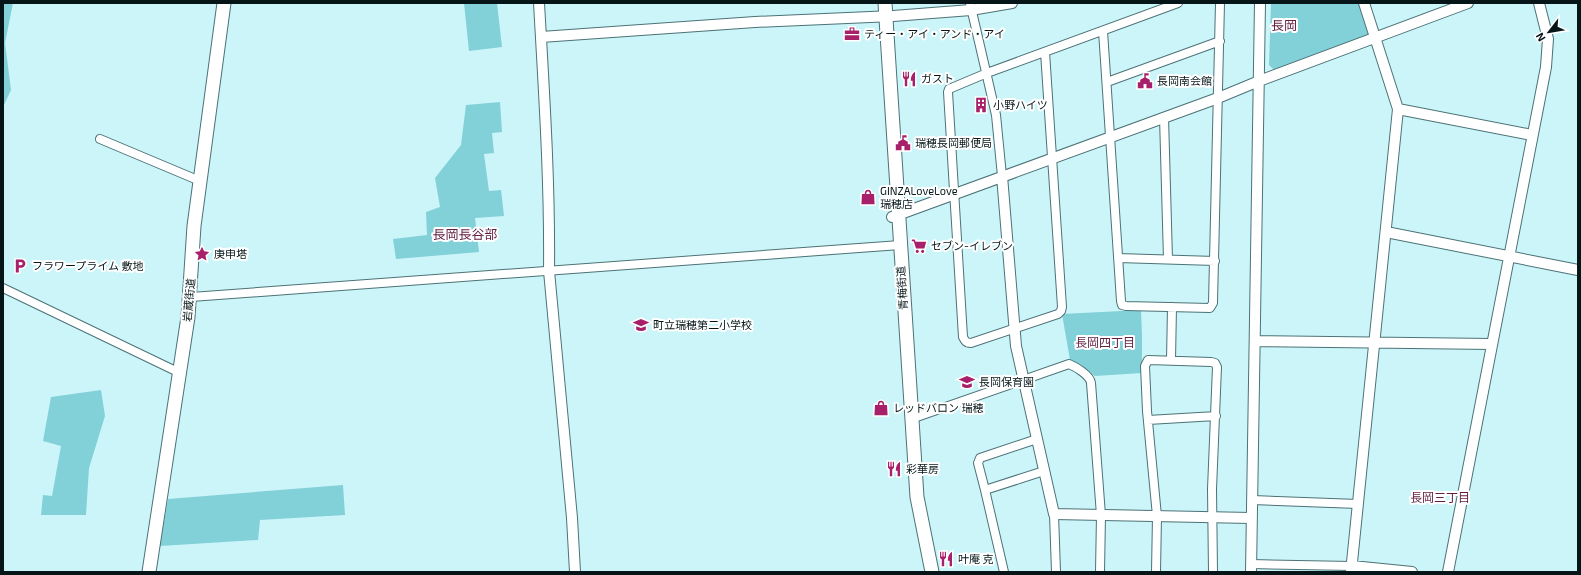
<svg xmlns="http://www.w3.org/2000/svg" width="1581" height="575" font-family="'Exo 2','Noto Sans JP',sans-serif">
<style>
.green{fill:#82d0d8}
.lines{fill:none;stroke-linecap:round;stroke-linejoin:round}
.minor-casing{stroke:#4c7276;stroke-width:10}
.tertiary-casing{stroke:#4c7276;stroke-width:12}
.primary-casing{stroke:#4c7276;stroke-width:15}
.minor{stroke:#fff;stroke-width:8}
.tertiary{stroke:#fff;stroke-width:10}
.primary{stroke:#fff;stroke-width:13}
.labels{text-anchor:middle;stroke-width:4;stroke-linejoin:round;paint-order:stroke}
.poi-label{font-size:11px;fill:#061618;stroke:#fff;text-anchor:start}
.street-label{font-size:11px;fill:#061618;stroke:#fff}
.neighbourhood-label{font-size:12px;fill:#601f3f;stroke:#fff}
.quarter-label{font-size:13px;fill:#601f3f;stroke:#fff}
</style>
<rect width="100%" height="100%" fill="#cbf5f9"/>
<path class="green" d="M 3,3 L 13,3 L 5,43 L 11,90 L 3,107 Z
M 464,3 L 497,3 L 502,47 L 469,51 Z
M 1271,3 L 1360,3 L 1369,31 L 1367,37 L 1274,70 L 1269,65 Z
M 500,102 L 502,132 L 492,133 L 494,153 L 484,154 L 489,191 L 501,190 L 504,216 L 475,218 L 479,252 L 396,259 L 393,239 L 427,235 L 426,212 L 440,207 L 435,178 L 461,145 L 466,105 Z
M 1141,310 L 1142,335 L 1142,373 L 1095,376 L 1070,360 L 1062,314 Z
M 101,390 L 105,416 L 89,468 L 86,515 L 41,515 L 43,495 L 52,496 L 61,446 L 43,441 L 51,397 Z
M 343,485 L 345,515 L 260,520 L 258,540 L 160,546 L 168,499 Z"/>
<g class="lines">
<g class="minor-casing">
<path id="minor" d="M 970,3 L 996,115 L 1002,176
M 1103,31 L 1121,301 L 1122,305 L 1126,306 L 1210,308 L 1213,303 L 1220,3
M 1045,52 L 1062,307 L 1061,311 L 1058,314 L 971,343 C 966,343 965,341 963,337 L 948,92 L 949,89 L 987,73 L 1178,3
M 1107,82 L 1220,41
M 1164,117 L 1168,259
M 100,139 L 200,181
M 1118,258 L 1215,261
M 3,288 L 180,373
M 191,297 L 900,245
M 1171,360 L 1172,307
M 911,419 L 1069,364 C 1076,367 1090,375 1091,383 L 1101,515 L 1100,572
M 1148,420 L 1216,416
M 985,490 L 978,463 L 980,458 L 1037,439
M 1252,500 L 1358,504
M 1054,514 L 1056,572
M 1251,564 L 1352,566
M 1004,572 L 985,490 L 1044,471
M 1156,572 L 1157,516 L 1147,411 L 1145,366 L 1148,360 L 1211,362 L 1215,363 L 1217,367 L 1212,489 L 1213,572"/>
</g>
<g class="tertiary-casing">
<path id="tertiary" d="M 539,3 C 544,92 550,182 549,271 L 572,518 L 575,572
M 541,37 L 755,22 L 893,16 L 971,10 L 1012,3
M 1398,109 L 1532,135
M 1002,176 L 1016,346 L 1054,514 L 1251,518
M 892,217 L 1218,98 L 1259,81 L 1468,3
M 1386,232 L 1578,270
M 1255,341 L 1492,344
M 1352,566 L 1412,572
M 1251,572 L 1260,3
M 1351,572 L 1398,109 L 1364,3
M 1448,572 L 1546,67 L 1548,39 L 1539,3"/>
</g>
<g class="primary-casing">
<path id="primary" d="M 885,3 L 917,497 L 932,572
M 149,572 L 188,317 L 194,226 L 224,3"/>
</g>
<use href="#minor" class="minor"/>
<use href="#tertiary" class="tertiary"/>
<use href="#primary" class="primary"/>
</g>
<defs>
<g id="office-bare" transform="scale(1.2)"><path d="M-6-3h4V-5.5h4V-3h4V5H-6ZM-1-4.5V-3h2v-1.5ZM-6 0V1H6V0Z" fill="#a72069" stroke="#fff" stroke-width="2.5" paint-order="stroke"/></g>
<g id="restaurant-bare" transform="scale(1.2)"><path d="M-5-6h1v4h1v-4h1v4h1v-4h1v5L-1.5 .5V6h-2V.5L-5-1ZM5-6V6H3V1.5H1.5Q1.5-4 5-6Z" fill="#a72069" stroke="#fff" stroke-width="2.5" paint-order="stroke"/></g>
<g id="civic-bare" transform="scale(1.2)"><path d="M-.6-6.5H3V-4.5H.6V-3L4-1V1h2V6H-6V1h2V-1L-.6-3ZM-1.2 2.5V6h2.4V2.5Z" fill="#a72069" stroke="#fff" stroke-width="2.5" paint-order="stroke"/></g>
<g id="building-bare" transform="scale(1.2)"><path d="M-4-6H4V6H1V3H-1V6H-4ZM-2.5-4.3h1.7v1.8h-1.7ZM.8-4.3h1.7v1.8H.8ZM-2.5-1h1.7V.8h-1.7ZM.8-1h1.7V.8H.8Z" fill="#a72069" stroke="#fff" stroke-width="2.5" paint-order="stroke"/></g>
<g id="shop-bare" transform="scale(1.2)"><path d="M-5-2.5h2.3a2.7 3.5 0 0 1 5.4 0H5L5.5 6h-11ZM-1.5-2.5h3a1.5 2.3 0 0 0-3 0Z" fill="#a72069" stroke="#fff" stroke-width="2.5" paint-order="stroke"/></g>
<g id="supermarket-bare" transform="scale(1.2)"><path d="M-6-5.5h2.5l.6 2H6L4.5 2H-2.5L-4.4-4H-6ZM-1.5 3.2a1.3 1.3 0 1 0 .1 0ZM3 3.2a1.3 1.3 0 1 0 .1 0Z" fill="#a72069" stroke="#fff" stroke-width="2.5" paint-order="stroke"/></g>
<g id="sight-bare" transform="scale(1.2)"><path d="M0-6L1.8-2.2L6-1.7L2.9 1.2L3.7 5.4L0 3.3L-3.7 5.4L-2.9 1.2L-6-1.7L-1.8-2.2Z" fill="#a72069" stroke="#fff" stroke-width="2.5" paint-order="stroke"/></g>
<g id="parking-bare" transform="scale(1.2)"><path d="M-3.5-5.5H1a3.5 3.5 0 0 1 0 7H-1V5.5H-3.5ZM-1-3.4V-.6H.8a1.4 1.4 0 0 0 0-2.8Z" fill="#a72069" stroke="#fff" stroke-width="2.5" paint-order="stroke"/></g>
<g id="school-bare" transform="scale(1.2)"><path d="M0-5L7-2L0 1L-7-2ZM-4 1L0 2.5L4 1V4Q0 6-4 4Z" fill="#a72069" stroke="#fff" stroke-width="2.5" paint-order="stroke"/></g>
</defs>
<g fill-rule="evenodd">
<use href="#office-bare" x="852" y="34"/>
<use href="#restaurant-bare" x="909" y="79"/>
<use href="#civic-bare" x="1145" y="81"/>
<use href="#building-bare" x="981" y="105"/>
<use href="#civic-bare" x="903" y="143"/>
<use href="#shop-bare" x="868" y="197"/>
<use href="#supermarket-bare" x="919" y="246"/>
<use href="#sight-bare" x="202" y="254"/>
<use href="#parking-bare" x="20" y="266"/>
<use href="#school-bare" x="641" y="325"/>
<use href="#school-bare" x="967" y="382"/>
<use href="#shop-bare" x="881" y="408"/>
<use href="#restaurant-bare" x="894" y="469"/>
<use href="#restaurant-bare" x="946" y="559"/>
</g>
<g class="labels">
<g class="poi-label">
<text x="864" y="38">ティー・アイ・アンド・アイ</text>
<text x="921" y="83">ガスト</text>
<text x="1157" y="85">長岡南会館</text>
<text x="993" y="109">小野ハイツ</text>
<text x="915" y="147">瑞穂長岡郵便局</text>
<text x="880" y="195">GINZALoveLove<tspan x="880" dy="13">瑞穂店</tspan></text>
<text x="931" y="250">セブン-イレブン</text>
<text x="214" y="258">庚申塔</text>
<text x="32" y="270">フラワープライム 敷地</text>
<text x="653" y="329">町立瑞穂第二小学校</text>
<text x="979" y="386">長岡保育園</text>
<text x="893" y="412">レッドバロン 瑞穂</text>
<text x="906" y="473">彩華房</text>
<text x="958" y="563">叶庵 克</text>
</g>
<g class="street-label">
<text transform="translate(902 288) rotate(-94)" y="4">青梅街道</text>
<text transform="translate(189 300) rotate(-85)" y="4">岩蔵街道</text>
</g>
<g class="neighbourhood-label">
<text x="1105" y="347">長岡四丁目</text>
<text x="1440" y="502">長岡三丁目</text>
</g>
<g class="quarter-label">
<text x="1284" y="30">長岡</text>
<text x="465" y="239">長岡長谷部</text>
</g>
</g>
<rect width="1581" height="575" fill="none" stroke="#061618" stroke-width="8"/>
<g transform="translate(1549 32) rotate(239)" stroke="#ffffff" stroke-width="3" paint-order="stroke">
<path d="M0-3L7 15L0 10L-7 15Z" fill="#061618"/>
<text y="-6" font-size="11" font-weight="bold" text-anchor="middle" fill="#061618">N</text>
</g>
</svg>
